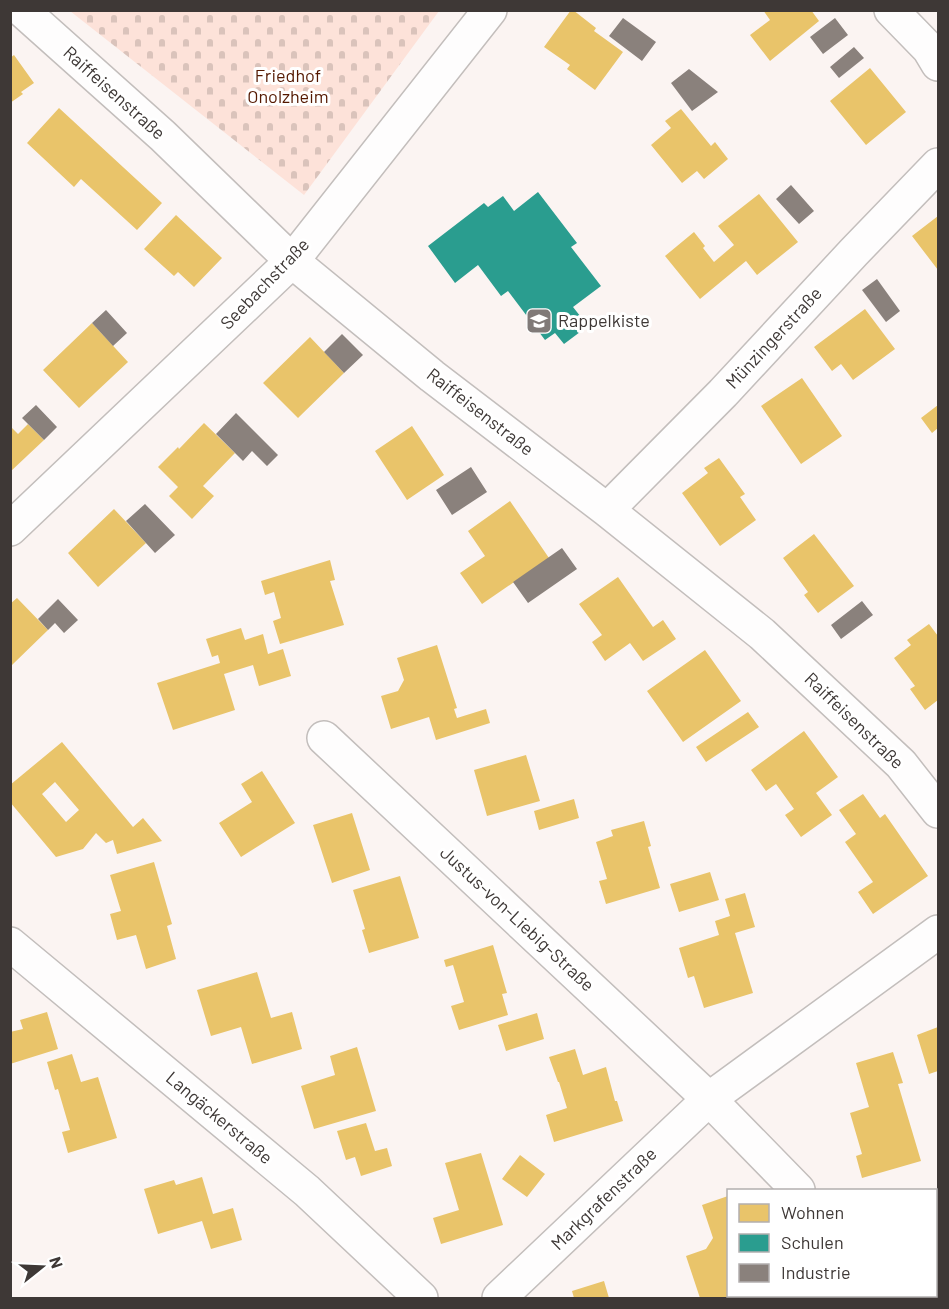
<svg xmlns="http://www.w3.org/2000/svg" width="949" height="1309" font-family="Barlow,sans-serif">
<style>
.cemetery{fill:url(#cemetery-stones)}
.homes{fill:#e9c46a;fill-rule:evenodd}
.schools{fill:#2a9d8f}
.industry{fill:#8a817c}
.lines{fill:none;stroke-linecap:round;stroke-linejoin:round}
.minor-casing{stroke:#c3bebc;stroke-width:36}
.minor{stroke:#fefdfd;stroke-width:33}
.labels{text-anchor:middle;stroke-width:6;stroke-linejoin:round;paint-order:stroke}
.park-label{font-size:18px;fill:#541800;stroke:#fff}
.street-label{font-size:18px;fill:#3e3836;stroke:#fff}
.poi-label{font-size:18px;fill:#3e3836;stroke:#fff;text-anchor:start}
</style>
<defs>
<pattern id="cemetery-stones" width="16" height="16" patternUnits="userSpaceOnUse" patternTransform="scale(1.5)"><rect width="16" height="16" fill="#fde2d9"/><path d="M2 7V4a2 2 0 0 1 4 0v3zM10 15v-3a2 2 0 0 1 4 0v3z" fill="#dac3bb"/></pattern>
</defs>
<rect width="100%" height="100%" fill="#fbf4f2"/>
<path class="cemetery" d="M 70,11 L 439,11 L 304,195 Z"/>
<path class="homes" d="M 571,10 L 573,10 L 596,28 L 594,31 L 623,52 L 595,90 L 567,69 L 570,65 L 544,47 Z
M 763,10 L 811,10 L 819,21 L 770,61 L 750,35 L 770,20 Z
M 14,55 L 34,83 L 21,92 L 23,94 L 10,103 L 10,58 Z
M 870,68 L 906,112 L 866,145 L 830,101 Z
M 59,108 L 162,203 L 137,230 L 81,179 L 74,187 L 27,143 Z
M 681,109 L 711,146 L 715,142 L 728,159 L 704,179 L 697,171 L 682,183 L 651,145 L 671,128 L 665,121 Z
M 759,194 L 798,242 L 757,275 L 746,261 L 700,299 L 665,256 L 694,232 L 705,246 L 703,248 L 714,262 L 734,245 L 718,226 Z
M 176,215 L 222,258 L 194,287 L 178,272 L 174,276 L 144,249 Z
M 938,216 L 938,270 L 912,236 Z
M 865,309 L 895,349 L 853,380 L 841,364 L 832,371 L 814,347 Z
M 92,323 L 128,362 L 79,408 L 43,370 Z
M 310,337 L 344,373 L 298,418 L 263,383 Z
M 802,378 L 842,436 L 801,464 L 761,406 Z
M 938,405 L 938,428 L 932,433 L 921,418 Z
M 204,423 L 235,453 L 203,486 L 214,496 L 192,519 L 169,496 L 178,487 L 158,467 L 178,447 L 179,449 Z
M 28,424 L 44,440 L 10,472 L 10,426 L 18,434 Z
M 412,426 L 444,475 L 407,500 L 375,451 Z
M 719,458 L 745,494 L 740,497 L 756,520 L 720,546 L 682,493 L 708,473 L 704,468 Z
M 510,501 L 549,558 L 482,604 L 460,573 L 485,556 L 468,531 Z
M 114,509 L 146,543 L 98,587 L 68,553 Z
M 814,534 L 854,586 L 818,613 L 804,595 L 808,592 L 783,558 Z
M 330,560 L 335,580 L 330,581 L 344,625 L 280,644 L 273,621 L 281,618 L 274,592 L 265,595 L 261,581 Z
M 618,577 L 653,627 L 663,620 L 676,639 L 643,661 L 630,643 L 605,661 L 592,642 L 602,635 L 579,604 Z
M 17,598 L 48,630 L 12,665 L 10,664 L 10,604 Z
M 929,624 L 938,636 L 938,700 L 925,710 L 910,689 L 915,686 L 894,658 L 911,645 L 907,640 Z
M 241,628 L 245,640 L 263,634 L 268,654 L 283,649 L 291,676 L 259,686 L 253,665 L 224,674 L 235,710 L 173,730 L 157,683 L 220,663 L 218,655 L 212,657 L 206,639 Z
M 437,645 L 457,708 L 454,709 L 457,718 L 486,709 L 490,723 L 436,740 L 429,717 L 391,729 L 381,696 L 398,691 L 404,680 L 397,658 Z
M 705,650 L 741,701 L 683,742 L 647,691 Z
M 748,712 L 759,727 L 706,762 L 696,747 Z
M 804,731 L 838,777 L 816,793 L 832,815 L 801,837 L 785,815 L 794,809 L 776,784 L 766,791 L 751,770 Z
M 62,742 L 133,827 L 143,818 L 162,841 L 117,854 L 113,840 L 106,843 L 96,833 L 83,849 L 56,857 L 10,802 L 10,785 ZM 55,782 L 79,810 L 66,822 L 42,794 Z
M 526,755 L 540,801 L 487,816 L 474,770 Z
M 262,771 L 295,823 L 241,857 L 219,823 L 252,802 L 241,784 Z
M 863,794 L 880,818 L 885,814 L 928,876 L 873,914 L 858,892 L 873,882 L 845,842 L 856,834 L 839,810 Z
M 574,799 L 579,818 L 539,830 L 534,811 Z
M 352,813 L 370,870 L 332,883 L 313,825 Z
M 644,821 L 651,846 L 648,847 L 660,888 L 606,904 L 599,881 L 607,879 L 596,842 L 613,836 L 611,830 Z
M 154,862 L 172,924 L 167,926 L 176,959 L 146,969 L 136,935 L 117,940 L 110,914 L 121,911 L 110,875 Z
M 710,872 L 719,900 L 679,912 L 670,884 Z
M 400,876 L 419,938 L 369,953 L 362,930 L 365,929 L 353,890 Z
M 745,893 L 755,927 L 735,933 L 753,993 L 704,1008 L 694,976 L 688,978 L 679,948 L 719,935 L 715,921 L 730,916 L 725,899 Z
M 493,945 L 507,993 L 502,994 L 508,1015 L 459,1030 L 451,1006 L 464,1002 L 453,965 L 446,967 L 444,960 Z
M 257,972 L 271,1018 L 292,1012 L 302,1049 L 252,1064 L 241,1027 L 211,1036 L 197,990 Z
M 47,1012 L 58,1049 L 10,1064 L 10,1032 L 23,1029 L 20,1020 Z
M 537,1013 L 544,1039 L 506,1051 L 498,1025 Z
M 938,1027 L 938,1071 L 929,1074 L 917,1035 Z
M 357,1047 L 376,1111 L 314,1129 L 301,1086 L 335,1075 L 330,1056 Z
M 575,1049 L 583,1075 L 606,1067 L 615,1101 L 617,1101 L 623,1121 L 554,1142 L 546,1115 L 567,1108 L 559,1082 L 558,1082 L 549,1057 Z
M 893,1052 L 903,1083 L 898,1084 L 921,1161 L 862,1178 L 856,1156 L 862,1154 L 850,1113 L 869,1107 L 856,1063 Z
M 72,1054 L 81,1082 L 98,1077 L 117,1138 L 68,1153 L 62,1132 L 70,1130 L 58,1089 L 55,1090 L 47,1062 Z
M 366,1123 L 375,1151 L 387,1148 L 392,1166 L 361,1176 L 355,1157 L 346,1160 L 337,1131 Z
M 481,1153 L 503,1225 L 441,1244 L 433,1218 L 459,1210 L 445,1163 Z
M 520,1155 L 545,1174 L 527,1197 L 502,1179 Z
M 202,1177 L 213,1214 L 233,1208 L 242,1240 L 211,1249 L 202,1221 L 158,1234 L 144,1189 L 174,1180 L 176,1185 Z
M 728,1196 L 728,1296 L 735,1296 L 736,1298 L 700,1298 L 686,1256 L 706,1249 L 713,1238 L 702,1205 Z
M 604,1281 L 609,1298 L 574,1298 L 572,1291 Z"/>
<path class="schools" d="M 538,192 L 577,243 L 571,247 L 601,286 L 573,307 L 588,326 L 564,344 L 555,333 L 545,340 L 508,291 L 501,296 L 478,265 L 455,283 L 428,246 L 484,203 L 488,207 L 503,196 L 514,211 Z"/>
<path class="industry" d="M 623,18 L 656,42 L 642,61 L 609,36 Z
M 835,18 L 848,35 L 823,54 L 810,37 Z
M 854,47 L 864,58 L 839,78 L 830,67 Z
M 689,69 L 718,92 L 692,111 L 671,83 Z
M 791,185 L 814,211 L 799,224 L 776,199 Z
M 877,279 L 900,311 L 886,322 L 862,290 Z
M 106,310 L 127,333 L 113,346 L 92,323 Z
M 342,334 L 363,355 L 344,373 L 324,352 Z
M 36,405 L 57,427 L 44,440 L 22,418 Z
M 236,413 L 278,455 L 267,466 L 252,451 L 243,461 L 216,434 Z
M 471,467 L 487,492 L 452,515 L 436,490 Z
M 145,504 L 175,535 L 155,553 L 126,521 Z
M 562,548 L 577,569 L 528,603 L 513,582 Z
M 58,599 L 78,620 L 64,633 L 55,623 L 48,630 L 38,619 Z
M 862,601 L 873,615 L 841,639 L 831,625 Z"/>
<g class="lines">
<g class="minor-casing">
<path id="minor" d="M 22,10 L 163,136 L 292,261 L 432,376 L 607,510 L 762,634 L 901,764 L 938,811
M 891,10 L 929,49 L 938,64
M 607,510 L 723,393 L 854,252 L 938,165
M 10,529 L 292,261 L 490,10
M 324,738 L 709,1099 L 798,1190
M 10,944 L 307,1191 L 421,1298
M 882,1296 L 884,1298
M 499,1298 L 709,1099 L 938,932"/>
</g>
<use href="#minor" class="minor"/>
</g>
<defs>
<g id="school-square" transform="scale(1.35)"><rect x="-9" y="-9" width="18" height="18" rx="4" fill="#807a78" stroke="#fff"/><path d="M0-5L7-2L0 1L-7-2ZM-4 1L0 2.5L4 1V4Q0 6-4 4Z" fill="#fff"/></g>
</defs>
<g fill-rule="evenodd">
<use href="#school-square" x="539" y="321"/>
</g>
<g class="labels">
<g class="park-label">
<text x="288" y="82">Friedhof<tspan x="288" dy="21">Onolzheim</tspan></text>
</g>
<g class="street-label">
<text transform="translate(114 93) rotate(42)" y="6">Raiffeisenstraße</text>
<text transform="translate(265 284) rotate(-46)" y="6">Seebachstraße</text>
<text transform="translate(774 338) rotate(-47)" y="6">Münzingerstraße</text>
<text transform="translate(480 412) rotate(38)" y="6">Raiffeisenstraße</text>
<text transform="translate(854 721) rotate(44)" y="6">Raiffeisenstraße</text>
<text transform="translate(517 919) rotate(43)" y="6">Justus-von-Liebig-Straße</text>
<text transform="translate(219 1118) rotate(40)" y="6">Langäckerstraße</text>
<text transform="translate(604 1199) rotate(-44)" y="6">Markgrafenstraße</text>
</g>
<g class="poi-label">
<text x="558" y="327">Rappelkiste</text>
</g>
</g>
<rect width="949" height="1309" fill="none" stroke="#3e3836" stroke-width="24"/>
<rect x="727" y="1189" width="210" height="108" fill="#ffffff" stroke="#b2afaf" stroke-width="1.5"/>
<rect x="739" y="1204" width="30" height="18" fill="#e9c46a" stroke="#b2afaf" stroke-width="1.5"/>
<text x="781" y="1219" font-size="18" fill="#3e3836">Wohnen</text>
<rect x="739" y="1234" width="30" height="18" fill="#2a9d8f" stroke="#b2afaf" stroke-width="1.5"/>
<text x="781" y="1249" font-size="18" fill="#3e3836">Schulen</text>
<rect x="739" y="1264" width="30" height="18" fill="#8a817c" stroke="#b2afaf" stroke-width="1.5"/>
<text x="781" y="1279" font-size="18" fill="#3e3836">Industrie</text>
<g transform="translate(42 1267) rotate(72)" stroke="#ffffff" stroke-width="4.5" paint-order="stroke">
<path d="M0-4.5L10 22L0 15L-10 22Z" fill="#3e3836"/>
<text y="-9" font-size="16" font-weight="bold" text-anchor="middle" fill="#3e3836">N</text>
</g>
</svg>
